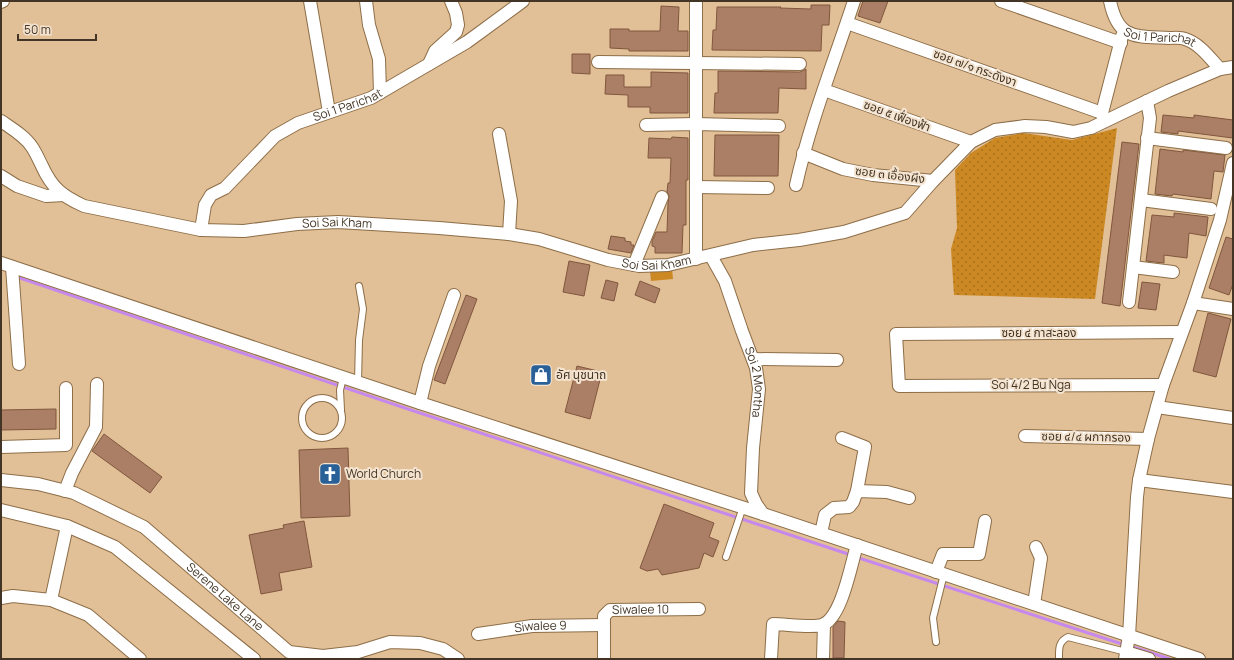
<svg xmlns="http://www.w3.org/2000/svg" width="1234" height="660" font-family="Manrope,'Noto Sans Thai',sans-serif">
<style>
.grass{fill:url(#grass-dots)}
.green{fill:#cb8823}
.lines{fill:none;stroke-linecap:round;stroke-linejoin:round}
.stream{stroke:#c688ec;stroke-width:3}
.building{fill:#ab7f65;stroke:#80573e}
.service-casing{stroke:#8d6e48;stroke-width:8}
.minor-casing{stroke:#8d6e48;stroke-width:14}
.service{stroke:#fff;stroke-width:6}
.minor{stroke:#fff;stroke-width:12}
.labels{text-anchor:middle;stroke-width:4;stroke-linejoin:round;paint-order:stroke}
.street-label{font-size:12px;fill:#433525;stroke:#f4e3cf}
.poi-label{font-size:12px;fill:#433525;stroke:#f4e3cf;text-anchor:start}
</style>
<defs>
<pattern id="grass-dots" width="8" height="8" patternUnits="userSpaceOnUse"><rect width="8" height="8" fill="#cb8823"/><path d="M2 2h.1M6 6h.1" fill="none" stroke="#a6701e" stroke-width="1.8" stroke-linecap="round"/></pattern>
</defs>
<rect width="100%" height="100%" fill="#e1bf97"/>
<path class="grass" d="M 1117,128 L 1095,299 L 954,295 L 951,249 L 957,228 L 955,170 L 971,153 L 995,138 L 1023,133 L 1072,140 Z"/>
<path class="green" d="M 672,269 L 673,279 L 651,281 L 650,271 Z"/>
<g class="lines">
<path class="stream" d="M 17,277 L 411,410 L 851,555
M 856,557 L 1125,645
M 1130,646 L 1170,659"/>
</g>
<path class="building" d="M 863,1 L 888,1 L 880,23 L 858,16 Z
M 811,5 L 830,5 L 829,25 L 822,25 L 821,51 L 712,50 L 713,30 L 716,30 L 717,7 L 781,7 L 780,8 L 811,9 Z
M 661,6 L 679,7 L 678,31 L 688,31 L 688,51 L 629,51 L 629,49 L 610,48 L 610,29 L 629,29 L 629,31 L 660,31 Z
M 572,54 L 590,54 L 590,74 L 572,73 Z
M 806,69 L 806,89 L 779,88 L 778,113 L 714,113 L 715,93 L 718,93 L 718,71 L 800,72 Z
M 651,72 L 688,73 L 688,113 L 650,113 L 650,107 L 628,107 L 628,95 L 605,94 L 606,75 L 624,75 L 624,87 L 651,87 Z
M 1163,115 L 1194,118 L 1194,115 L 1233,120 L 1233,138 L 1178,131 L 1178,134 L 1161,132 Z
M 715,135 L 779,135 L 778,176 L 714,176 Z
M 672,137 L 688,138 L 688,180 L 686,180 L 686,225 L 683,225 L 682,253 L 655,253 L 655,247 L 652,246 L 652,241 L 656,232 L 667,232 L 668,203 L 669,196 L 667,192 L 668,183 L 670,183 L 671,158 L 648,158 L 649,138 L 671,139 Z
M 1122,142 L 1139,144 L 1120,306 L 1102,303 Z
M 1160,149 L 1183,152 L 1183,150 L 1225,155 L 1223,172 L 1214,171 L 1211,199 L 1173,194 L 1172,196 L 1155,194 Z
M 1174,213 L 1208,217 L 1206,236 L 1189,233 L 1187,258 L 1164,255 L 1164,263 L 1146,261 L 1152,215 L 1174,217 Z
M 611,236 L 625,238 L 625,241 L 631,242 L 631,245 L 634,245 L 631,253 L 608,249 Z
M 1226,237 L 1233,239 L 1233,284 L 1229,295 L 1209,288 Z
M 569,261 L 590,265 L 584,296 L 563,292 Z
M 606,280 L 618,283 L 614,301 L 601,298 Z
M 640,281 L 660,289 L 655,303 L 635,295 Z
M 1142,282 L 1160,284 L 1156,310 L 1138,308 Z
M 466,295 L 477,299 L 445,384 L 434,380 Z
M 1208,313 L 1231,319 L 1216,377 L 1193,371 Z
M 577,366 L 602,372 L 590,419 L 565,412 Z
M 56,409 L 56,429 L 1,430 L 1,410 Z
M 104,434 L 162,477 L 150,493 L 92,451 Z
M 348,448 L 350,516 L 301,518 L 299,450 Z
M 664,504 L 714,523 L 709,537 L 719,541 L 713,557 L 704,553 L 699,568 L 662,575 L 658,569 L 647,571 L 640,568 Z
M 304,521 L 312,567 L 279,573 L 282,590 L 261,594 L 249,535 L 284,528 L 283,525 Z
M 838,621 L 845,622 L 844,658 L 833,658 L 833,627 Z"/>
<g class="lines">
<g class="service-casing">
<path id="service" d="M 358,382 L 359,340 L 363,309 L 359,286
M302 418a20 20 0 1 1 40 0a20 20 0 1 1-40 0Z
M 341,410 L 340,390 L 343,378
M 726,557 L 743,507
M 936,642 L 933,618 L 944,574
M 1059,659 C 1059,649 1058,642 1068,637 L 1126,652"/>
</g>
<g class="minor-casing">
<g id="minor">
<path d="M 310,1 L 329,112"/>
<path d="M 366,1 L 369,25 L 379,59 L 380,93"/>
<path d="M 1001,1 L 1121,43"/>
<path id="s1" d="M 1110,1 C 1118,40 1135,36 1169,38 C 1174,38 1180,37 1185,39 C 1199,43 1210,58 1220,69"/>
<path d="M 1,2 L 3,1"/>
<path d="M 847,23 L 1102,113"/>
<path d="M 598,62 L 800,64"/>
<path d="M 429,64 L 435,51 L 456,32 L 458,25 L 456,13 L 451,1"/>
<path d="M 824,90 L 971,142"/>
<path id="s2" d="M 1,121 C 11,128 25,136 32,147 C 36,153 39,160 42,166 C 52,188 62,196 84,206 L 201,230 L 244,231 L 297,224 L 338,222 L 439,228 L 509,234 L 539,239 L 608,260 L 639,266 L 668,265 L 753,245 L 799,240 L 844,232 L 905,213 L 933,181 L 971,142 L 995,130 L 1025,126 L 1046,127 L 1073,132 L 1091,128 L 1168,91 L 1220,69 L 1233,67"/>
<path d="M 1104,121 L 1102,113 L 1122,36"/>
<path d="M 646,125 L 696,124 L 779,126"/>
<path d="M 499,134 L 511,201 L 509,234"/>
<path d="M 1147,138 L 1226,148"/>
<path d="M 803,153 L 843,169 L 873,175 L 933,181"/>
<path d="M 1,176 L 17,186 L 46,196 L 64,195"/>
<path d="M 796,185 C 810,122 834,62 854,1"/>
<path d="M 696,187 L 768,188"/>
<path d="M 1141,200 L 1211,209"/>
<path id="s3" d="M 201,230 L 205,205 L 211,195 L 225,188 L 275,136 L 298,123 L 371,98 L 467,42 L 523,1"/>
<path id="s4" d="M 711,256 L 725,281 L 742,331 L 756,368 L 759,389 L 753,448 L 751,493 L 756,504 L 763,514"/>
<path d="M 696,259 L 696,1"/>
<path d="M 1,263 L 420,403 L 763,514 L 1199,659"/>
<path d="M 634,265 L 662,197"/>
<path d="M 12,267 L 19,364"/>
<path d="M 1133,267 L 1173,272"/>
<path d="M 1129,302 L 1150,118 L 1147,101"/>
<path d="M 1193,303 L 1233,309"/>
<path d="M 753,359 L 837,360"/>
<path d="M 1163,385 L 899,386 L 896,334 L 1182,332"/>
<path d="M 420,403 L 429,366 L 454,295"/>
<path d="M 1157,407 L 1233,418"/>
<path d="M 1025,436 L 1148,439"/>
<path d="M 842,438 L 865,447 L 857,491"/>
<path d="M 1,447 L 66,445 L 66,388"/>
<path id="s5" d="M 1,480 L 38,484 L 74,493 L 144,527 L 289,652 L 323,656 L 358,652 L 390,642 L 420,643 L 443,649 L 458,659"/>
<path d="M 1139,480 L 1233,492"/>
<path d="M 65,491 L 72,473 L 96,427 L 97,384"/>
<path d="M 1,510 L 67,526 L 115,547 L 254,659"/>
<path d="M 821,533 L 825,515 L 834,508 L 849,507 L 853,502 L 857,491 L 887,492 L 909,498"/>
<path d="M 936,572 L 943,554 L 979,554 L 985,521"/>
<path d="M 1,598 L 13,596 L 51,600 L 88,615 L 140,659"/>
<path d="M 51,600 L 67,526"/>
<path d="M 1034,604 L 1041,558 L 1036,547"/>
<path id="s6" d="M 478,634 L 532,626 L 604,625"/>
<path d="M 1126,652 L 1149,659"/>
<path id="s7" d="M 604,659 L 604,616 L 610,610 L 699,609"/>
<path d="M 771,659 L 773,624 C 785,624 811,628 822,625 C 842,618 851,564 857,545"/>
<path d="M 823,659 L 824,624"/>
<path d="M 1125,659 L 1129,636 L 1137,497 L 1139,480 L 1148,439 L 1163,385 L 1193,303 L 1220,220 L 1233,163"/>
</g>
</g>
<use href="#service" class="service"/>
<use href="#minor" class="minor"/>
</g>
<defs>
<g id="shop-square" transform="scale(1.15)"><rect x="-9" y="-9" width="18" height="18" rx="4" fill="#296098" stroke="#f4e3cf"/><path d="M-5-2.5h2.3a2.7 3.5 0 0 1 5.4 0H5L5.5 6h-11ZM-1.5-2.5h3a1.5 2.3 0 0 0-3 0Z" fill="#fff"/></g>
<g id="church-square" transform="scale(1.15)"><rect x="-9" y="-9" width="18" height="18" rx="4" fill="#296098" stroke="#f4e3cf"/><path d="M-1.2-6h2.4v3.5h3.3v2.4h-3.3V6h-2.4V-.1h-3.3v-2.4h3.3Z" fill="#fff"/></g>
</defs>
<g fill-rule="evenodd">
<use href="#shop-square" x="541" y="375"/>
<use href="#church-square" x="330" y="474"/>
</g>
<g class="labels">
<g class="street-label">
<text dy="4" stroke="none"><textPath href="#s1" startOffset="70">Soi 1 Parichat</textPath></text>
<text transform="translate(975 68) rotate(20)" y="4">ซอย ๗/๑ กระดังงา</text>
<text dy="4" stroke="none"><textPath href="#s3" startOffset="204">Soi 1 Parichat</textPath></text>
<text transform="translate(897 116) rotate(20)" y="4">ซอย ๕ เฟื่องฟ้า</text>
<text transform="translate(890 175) rotate(7)" y="4">ซอย ๓ เอื้องผึง</text>
<text dy="4" stroke="none"><textPath href="#s2" startOffset="378">Soi Sai Kham</textPath></text>
<text dy="4" stroke="none"><textPath href="#s2" startOffset="702">Soi Sai Kham</textPath></text>
<text x="1039" y="337">ซอย ๔ กาสะลอง</text>
<text dy="4" stroke="none"><textPath href="#s4" startOffset="135">Soi 2 Montha</textPath></text>
<text x="1031" y="389">Soi 4/2 Bu Nga</text>
<text transform="translate(1086 437) rotate(1)" y="4">ซอย ๔/๔ ผกากรอง</text>
<text dy="4" stroke="none"><textPath href="#s5" startOffset="259">Serene Lake Lane</textPath></text>
<text dy="4" stroke="none"><textPath href="#s7" startOffset="82">Siwalee 10</textPath></text>
<text dy="4" stroke="none"><textPath href="#s6" startOffset="63">Siwalee 9</textPath></text>
</g>
<g class="poi-label">
<text x="556" y="379">อัศ นุชนาถ</text>
<text x="346" y="478">World Church</text>
</g>
</g>
<rect width="1234" height="660" fill="none" stroke="#433525" stroke-width="4"/>
<path d="M18 34v6h78v-6" fill="none" stroke="#433525" stroke-width="2"/>
<text x="24" y="34" font-size="12" fill="#433525" stroke="#f4e3cf" stroke-width="3" paint-order="stroke">50 m</text>
</svg>
